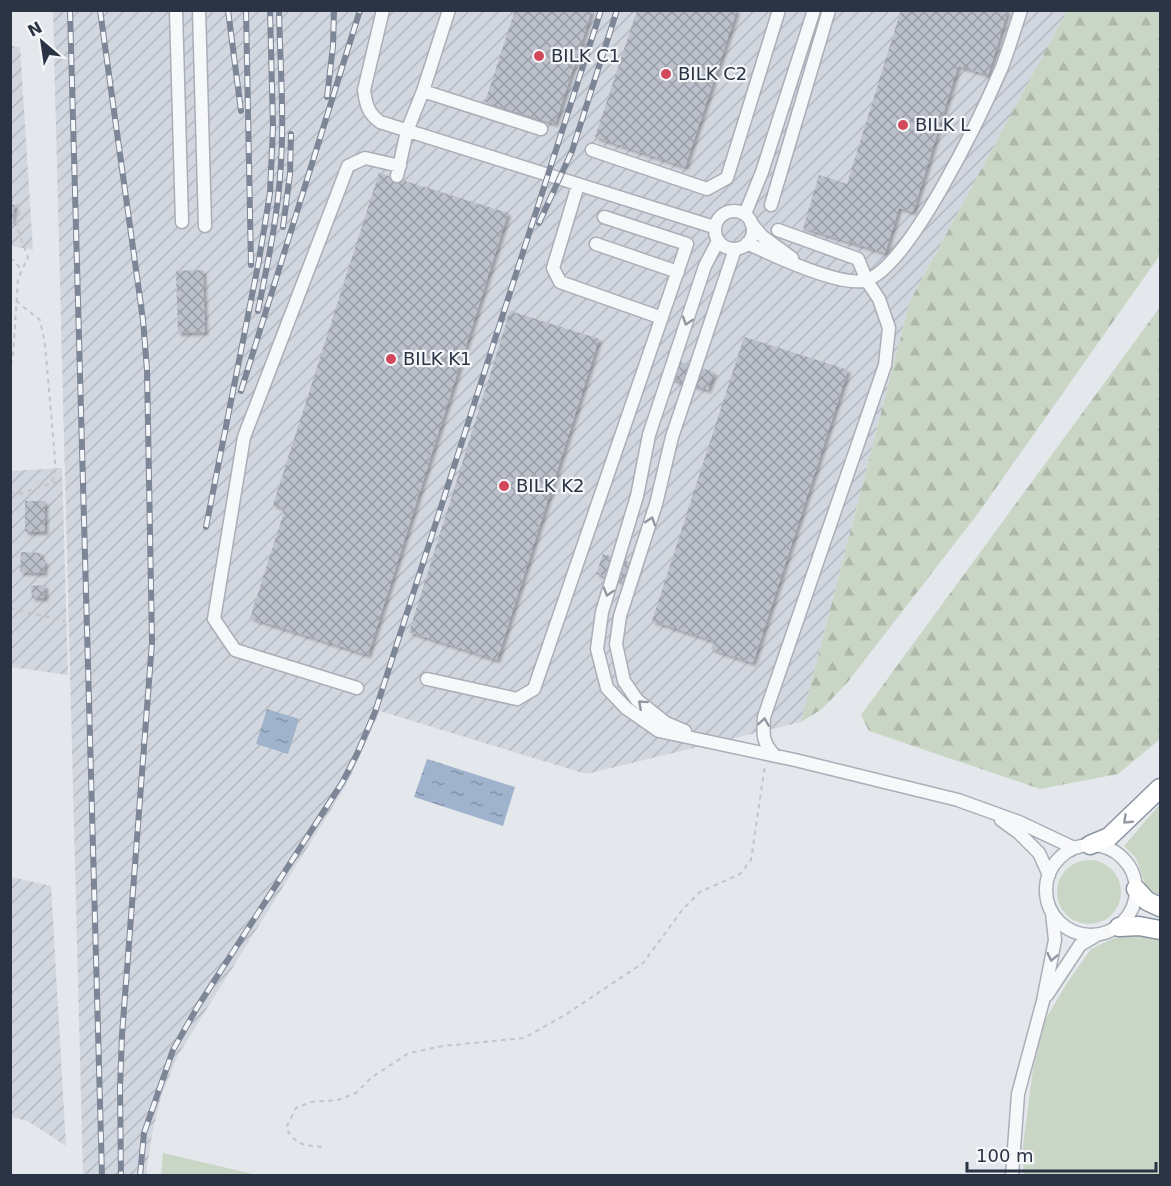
<svg xmlns="http://www.w3.org/2000/svg" width="1171" height="1186" font-family="'DejaVu Sans',sans-serif">
<style>
.industrial{fill:url(#industrial-furrows)}
.green{fill:#c9d6c5}
.forest{fill:url(#forest-firs)}
.water{fill:url(#water-ripples)}
.building{fill:url(#building-cross-hatch);filter:url(#shadow)}
.lines{fill:none;stroke-linecap:round;stroke-linejoin:round}
.minor-casing{stroke:#a9aeb7;stroke-width:15}
.highway-casing{stroke:#8b94a3;stroke-width:21}
.path{stroke:#c2c5cb;stroke-width:2;stroke-dasharray:4.5 4.5;stroke-linecap:butt}
.minor{stroke:#f7f8fa;stroke-width:12}
.highway{stroke:#fff;stroke-width:18}
.rail-casing{stroke:#7d8696;stroke-width:6}
.rail{stroke:#f4f6f9;stroke-width:4;stroke-dasharray:11;stroke-linecap:butt}
.oneway{stroke:#9196a0}
.oneway2{stroke:#959aa2}
.poi-dot{fill:#d1495b;stroke:#f4f6f9;stroke-width:2}
.labels{text-anchor:middle;stroke-width:4.5;stroke-linejoin:round;paint-order:stroke}
.poi-label{font-size:18px;fill:#2b3445;stroke:#f4f6f9;text-anchor:start}
</style>
<defs>
<pattern id="industrial-furrows" width="10" height="10" patternUnits="userSpaceOnUse" patternTransform="scale(1.5)"><rect width="10" height="10" fill="#d2d6de"/><path d="M-1 1l2-2M0 10L10 0M9 11l2-2" fill="none" stroke="#b4b8c0"/></pattern>
<pattern id="forest-firs" width="22" height="20" patternUnits="userSpaceOnUse" patternTransform="scale(1.5)"><rect width="22" height="20" fill="#c9d6c5"/><path d="M5 1l3.5 6h-7zM16 11l3.5 6h-7z" fill="#adb8ab"/></pattern>
<pattern id="water-ripples" width="26" height="14" patternUnits="userSpaceOnUse" patternTransform="scale(1.5)"><rect width="26" height="14" fill="#9fb4cc"/><path d="M2 4q2-2 4 0t4 0M15 11q2-2 4 0t4 0" fill="none" stroke="#8293a7"/></pattern>
<pattern id="building-cross-hatch" width="8" height="8" patternUnits="userSpaceOnUse" patternTransform="scale(1.5)"><rect width="8" height="8" fill="#bbc0ca"/><path d="M0 0l8 8M0 8l8-8" fill="none" stroke="#989da6"/></pattern>
<filter id="shadow"><feDropShadow dx="3" dy="3" stdDeviation="1.5" flood-color="#0004"/></filter>
</defs>
<rect width="100%" height="100%" fill="#e4e7ec"/>
<path class="industrial" d="M 53,11 L 1067,11 L 910,301 L 801,722 L 586,774 L 380,711 L 347,784 L 178,1055 L 161,1097 L 152,1134 L 146,1175 L 83,1175 Z
M 10,46 L 20,47 L 33,250 L 11,246 Z
M 62,468 L 68,675 L 11,667 L 11,471 Z
M 11,877 L 51,886 L 66,1146 L 28,1121 L 11,1117 Z"/>
<path class="green" d="M 1160,804 L 1160,895 L 1147,889 L 1136,858 L 1124,846 Z
M1057 892a32 32 0 1 1 64 0a32 32 0 1 1-64 0Z
M 1133,933 L 1160,939 L 1160,1175 L 1024,1176 L 1022,1153 L 1033,1069 L 1045,1020 L 1067,983 L 1091,949 L 1112,939 Z
M 163,1153 L 257,1175 L 161,1175 Z"/>
<path class="forest" d="M 1067,11 L 1160,11 L 1160,255 L 979,512 L 847,683 L 822,709 L 801,722 L 910,301 Z
M 1160,307 L 1160,739 L 1118,774 L 1040,789 L 869,731 L 861,715 Z"/>
<path class="water" d="M 267,709 L 299,719 L 288,754 L 256,744 Z
M 427,759 L 515,787 L 503,826 L 414,797 Z"/>
<path class="building" d="M 515,10 L 592,10 L 555,124 L 485,102 Z
M 637,10 L 737,10 L 685,167 L 595,137 Z
M 901,10 L 1008,10 L 988,75 L 958,66 L 913,212 L 899,208 L 885,253 L 803,228 L 819,175 L 847,184 Z
M 379,173 L 508,213 L 368,655 L 250,618 L 285,509 L 273,505 Z
M 10,204 L 15,205 L 12,222 L 10,222 Z
M 203,270 L 205,332 L 178,333 L 176,271 Z
M 510,311 L 599,339 L 497,660 L 409,632 Z
M 744,337 L 848,370 L 753,663 L 711,649 L 714,641 L 652,621 Z
M 677,361 L 714,372 L 708,390 L 671,379 Z
M 25,501 L 45,501 L 45,532 L 25,532 Z
M 21,552 L 41,553 L 40,560 L 45,560 L 44,573 L 20,572 Z
M 603,554 L 639,565 L 633,585 L 596,574 Z
M 45,585 L 45,598 L 32,598 L 31,586 Z"/>
<g class="lines">
<g class="minor-casing">
<path id="minor" d="M 176,10 L 182,222
M 199,10 L 205,226
M 383,10 L 364,90 C 366,105 368,113 380,122 L 714,227
M 423,91 L 541,129
M 592,150 L 707,189 L 727,178 L 779,10
M 397,176 L 407,131 L 423,91 L 449,10
M 578,185 L 553,268 L 560,282 L 662,318
M 771,205 L 829,10
M715 230a19 19 0 1 1 38 0a19 19 0 1 1-38 0Z
M 745,214 L 762,172 L 814,10
M 751,223 L 762,236 L 792,258
M 718,241 L 705,266 L 649,435 L 637,496 L 602,612 L 597,649 L 607,688 L 626,708 L 659,731 L 795,760 L 958,800 L 1019,822 L 1074,848
M 747,243 C 772,255 837,285 863,281 C 907,274 984,109 1002,67 C 1009,48 1015,29 1021,10
M 596,244 L 678,272
M 427,679 L 517,699 L 534,689 L 687,244 L 604,217
M 357,688 L 235,650 L 214,619 L 244,437 L 348,166 L 365,158 L 400,166
M 685,731 L 666,723 L 637,700 L 624,681 L 616,644 L 620,616 L 656,504 L 672,437 L 735,249
M 774,755 C 762,741 763,735 764,717 L 885,365 L 889,328 L 879,299 L 867,281 L 858,259 L 778,230
M 1001,820 L 1019,833 L 1039,853 L 1049,875
M1046 890a45 45 0 1 1 90 0a45 45 0 1 1-90 0Z
M 1047,995 L 1080,945 L 1095,936
M 1012,1176 L 1018,1094 L 1043,1001 L 1055,940 L 1052,913"/>
</g>
<g class="highway-casing">
<path id="highway" d="M 1090,845 L 1109,837 L 1160,788
M 1136,889 L 1147,901 L 1160,907
M 1119,927 L 1139,926 L 1160,930"/>
</g>
<path class="path" d="M 10,197 C 28,216 15,211 18,228 C 20,238 25,248 28,257 L 18,279 L 13,357 L 10,368
M 10,260 L 14,260 L 22,271
M 16,301 L 40,320 L 45,344 L 55,459 L 55,473 L 51,484
M 10,493 L 19,494 L 62,480
M 10,608 L 65,621
M 322,1147 C 303,1145 297,1146 286,1128 L 296,1108 L 311,1102 L 338,1100 L 356,1093 L 372,1077 L 409,1053 L 443,1046 L 524,1038 L 565,1015 L 643,963 L 683,909 L 700,892 L 740,874 L 751,860 L 765,765"/>
<use href="#minor" class="minor"/>
<use href="#highway" class="highway"/>
<g class="rail-casing">
<path id="rail" d="M 70,10 L 102,1176
M 100,10 L 143,320 L 147,370 L 152,642 L 122,1035 L 120,1087 L 121,1176
M 228,10 L 241,111
M 246,10 L 251,265
M 327,97 L 333,46 L 334,10
M 539,223 L 572,151 L 617,10
M 283,227 L 290,174 L 291,134
M 258,311 C 267,266 277,221 280,176 C 285,121 280,65 279,10
M 241,391 L 360,10
M 206,527 L 259,260 L 270,193 L 273,127 L 270,10
M 140,1176 L 144,1133 L 173,1050 L 198,1006 L 342,783 L 357,754 L 375,712 L 601,10"/>
</g>
<use href="#rail" class="rail"/>
</g>
<defs><path id="oneway-chevron" d="M-2-3.5L2.5 0L-2 3.5" fill="none" stroke-width="1.6" stroke-linecap="round" stroke-linejoin="round" transform="scale(1.5)"/></defs>
<g class="oneway">
<use href="#oneway-chevron" transform="translate(687 321) rotate(108)"/>
<use href="#oneway-chevron" transform="translate(651 521) rotate(-72)"/>
<use href="#oneway-chevron" transform="translate(608 592) rotate(107)"/>
<use href="#oneway-chevron" transform="translate(642 704) rotate(-138)"/>
<use href="#oneway-chevron" transform="translate(764 722) rotate(-81)"/>
<use href="#oneway-chevron" transform="translate(1052 957) rotate(102)"/>
</g>
<use class="oneway2" href="#oneway-chevron" transform="translate(1127 820) rotate(137)"/>
<g class="poi-dot">
<circle cx="539" cy="56" r="6"/>
<circle cx="666" cy="74" r="6"/>
<circle cx="903" cy="125" r="6"/>
<circle cx="391" cy="359" r="6"/>
<circle cx="504" cy="486" r="6"/>
</g>
<g class="labels">
<g class="poi-label">
<text x="551" y="62">BILK C1</text>
<text x="678" y="80">BILK C2</text>
<text x="915" y="131">BILK L</text>
<text x="403" y="365">BILK K1</text>
<text x="516" y="492">BILK K2</text>
</g>
</g>
<rect width="1171" height="1186" fill="none" stroke="#2b3445" stroke-width="24"/>
<g transform="translate(42 42) rotate(331)" stroke="#f4f6f9" stroke-width="4.5" paint-order="stroke">
<path d="M0-4.5L10 22L0 15L-10 22Z" fill="#2b3445"/>
<text y="-9" font-size="16" font-weight="bold" text-anchor="middle" fill="#2b3445">N</text>
</g>
<path d="M967 1162v9h189v-9" fill="none" stroke="#2b3445" stroke-width="3"/>
<text x="976" y="1162" font-size="18" fill="#2b3445" stroke="#f4f6f9" stroke-width="4.5" paint-order="stroke">100 m</text>
</svg>
